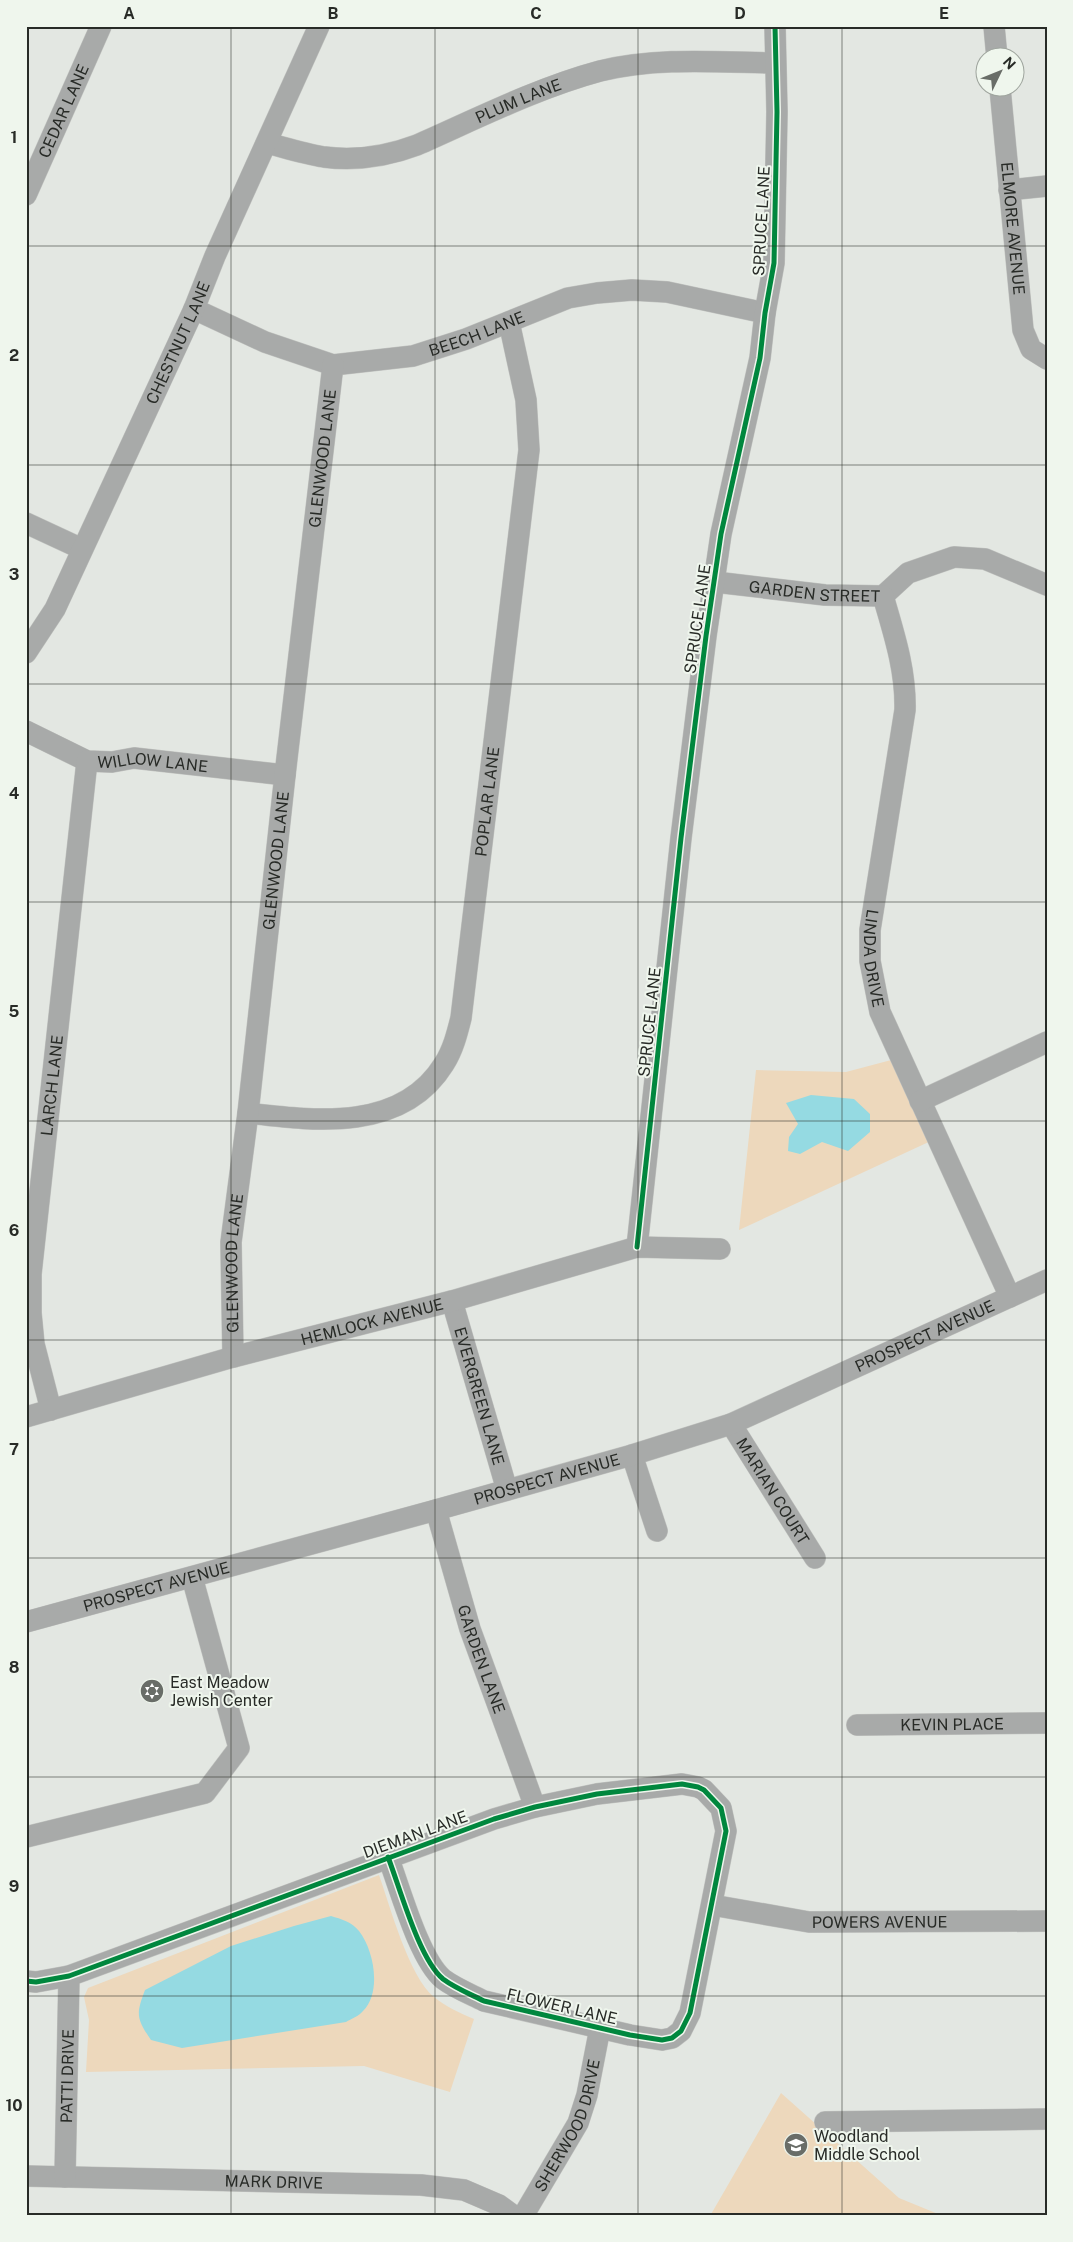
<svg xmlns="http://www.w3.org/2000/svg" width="1073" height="2242" font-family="'Public Sans',sans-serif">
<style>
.green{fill:#edd8bc}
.water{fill:#95dae2}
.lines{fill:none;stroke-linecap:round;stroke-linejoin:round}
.minor-casing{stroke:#c2c4c1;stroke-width:22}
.minor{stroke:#a8aaa9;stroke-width:21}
.cycleway-casing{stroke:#eff6ed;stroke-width:8}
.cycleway{stroke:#00873e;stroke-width:5}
.grid{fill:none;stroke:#282b27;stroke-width:1;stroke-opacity:0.55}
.labels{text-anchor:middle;stroke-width:4;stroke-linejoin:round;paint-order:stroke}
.street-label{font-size:16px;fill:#282b27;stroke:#eff6ed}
.poi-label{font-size:16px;fill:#282b27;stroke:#eff6ed;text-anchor:start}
.neatline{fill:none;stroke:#282b27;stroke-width:2}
.grid-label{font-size:16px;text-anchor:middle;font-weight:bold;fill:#282b27}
</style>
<rect width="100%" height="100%" fill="#e3e7e2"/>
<path class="green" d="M 895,1059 L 933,1140 L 739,1230 L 756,1070 L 846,1072 Z
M 379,1875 C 390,1906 409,1977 434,1997 C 446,2007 460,2013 474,2019 L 450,2092 L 364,2066 L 86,2072 L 89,2020 L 84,1997 L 88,1988 Z
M 781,2093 L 899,2198 L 943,2216 L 710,2216 Z"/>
<path class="water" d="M 811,1095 L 854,1099 L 870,1114 L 870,1132 L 848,1151 L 822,1142 L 800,1154 L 788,1151 L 789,1137 L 798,1124 L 786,1103 Z
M 331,1916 C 341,1919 352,1922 359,1931 C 374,1950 382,1992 363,2011 C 359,2016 351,2019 346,2022 L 182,2048 L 151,2040 C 136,2018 136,2014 145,1990 L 231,1946 L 294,1926 Z"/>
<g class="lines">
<g class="minor-casing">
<g id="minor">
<path d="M 994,26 L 997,58"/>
<path id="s1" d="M 1000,88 L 1023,330 L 1031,349 L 1047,359"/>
<path id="s2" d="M 267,143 C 286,148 305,154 324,157 C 355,161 388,156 417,145 C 476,119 537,88 600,71 C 656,57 717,62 774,63"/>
<path d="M 1009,190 L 1047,186"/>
<path id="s3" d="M 26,195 L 101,26"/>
<path id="s4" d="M 194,309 L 265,342 L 333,365 L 413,356 L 466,339 L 568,298 L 597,293 L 632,290 L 667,292 L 765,313"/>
<path d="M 26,523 L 82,549"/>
<path id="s5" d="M 715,582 L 825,595 L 883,596 L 908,573 L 954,557 L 985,559 L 1047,585"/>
<path id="s6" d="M 883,596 C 894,634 906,670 905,710 L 870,930 L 870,961 L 880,1012 L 1010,1297"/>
<path id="s7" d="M 26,653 L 55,609 L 194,309 L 215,256 L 319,26"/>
<path id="s8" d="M 26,731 L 87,761 L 112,762 L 134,758 L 285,775"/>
<path d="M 920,1101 L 1047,1042"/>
<path id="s9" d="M 248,1113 C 316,1121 402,1132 444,1064 C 453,1050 457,1034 461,1018 L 529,450 L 526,400 L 509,322"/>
<path d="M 637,1247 L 681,838 L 706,636 L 721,534 L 760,358 L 765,313 L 774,263 L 777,112 L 775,26"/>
<path id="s10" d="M 452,1301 L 507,1490"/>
<path id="s11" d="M 233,1357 L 231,1242 L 248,1113 L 285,775 L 333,365"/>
<path id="s12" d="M 51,1410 L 34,1344 L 31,1313 L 31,1274 L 87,761"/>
<path id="s13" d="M 26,1417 L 233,1357 L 452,1301 L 637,1247 L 720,1249"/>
<path id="s14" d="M 731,1424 L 815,1558"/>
<path d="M 632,1455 L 657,1531"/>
<path id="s15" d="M 436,1510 L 470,1629 L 535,1807"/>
<path id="s16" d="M 26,1622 L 436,1510 L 632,1455 L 731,1424 L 1047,1280"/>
<path id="s17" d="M 857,1725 L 1047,1723"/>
<path d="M 26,1837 L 205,1793 L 239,1748 L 192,1577"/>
<path id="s18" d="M 712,1905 L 809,1922 L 1047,1921"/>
<path d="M 26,1981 L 36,1982 L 69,1976 L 494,1819 L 535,1807 L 597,1794 L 682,1784 L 698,1787 L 704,1790 L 721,1808 L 726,1831 L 690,2013 L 681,2031 L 672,2038 L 662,2040 L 630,2035 L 484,2001 C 470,1994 455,1988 443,1979 C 419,1959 400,1888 388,1857"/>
<path d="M 825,2122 L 1047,2119"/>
<path id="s19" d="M 26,2176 L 421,2185 L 464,2190 L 499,2205 L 514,2216"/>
<path id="s20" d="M 65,2177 L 69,1976"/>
<path id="s21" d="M 523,2216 L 578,2123 L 587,2095 L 600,2028"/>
</g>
</g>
<use href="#minor" class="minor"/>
<g class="cycleway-casing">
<path id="cycleway" d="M 637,1247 L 681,838 L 706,636 L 721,534 L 760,358 L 765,313 L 774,263 L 777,112 L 775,26
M 26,1981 L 36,1982 L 69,1976 L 494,1819 L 535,1807 L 597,1794 L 682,1784 L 698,1787 L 704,1790 L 721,1808 L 726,1831 L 690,2013 L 681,2031 L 672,2038 L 662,2040 L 630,2035 L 484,2001 C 470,1994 455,1988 443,1979 C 419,1959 400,1888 388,1857"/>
</g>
<use href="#cycleway" class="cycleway"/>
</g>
<path class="grid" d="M 231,26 L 231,2216M 435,26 L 435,2216M 638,26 L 638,2216M 842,26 L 842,2216M 26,246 L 1047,246M 26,465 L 1047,465M 26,684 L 1047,684M 26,902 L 1047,902M 26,1121 L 1047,1121M 26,1340 L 1047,1340M 26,1558 L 1047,1558M 26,1777 L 1047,1777M 26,1996 L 1047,1996"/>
<defs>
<g id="synagogue-disc" transform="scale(1.25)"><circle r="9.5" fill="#696d68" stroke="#eff6ed"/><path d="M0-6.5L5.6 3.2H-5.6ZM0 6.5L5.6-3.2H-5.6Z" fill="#fff"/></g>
<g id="school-disc" transform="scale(1.25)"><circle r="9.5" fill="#696d68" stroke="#eff6ed"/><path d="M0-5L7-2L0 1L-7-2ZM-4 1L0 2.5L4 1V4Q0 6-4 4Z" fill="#fff"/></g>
</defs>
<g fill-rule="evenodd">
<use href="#synagogue-disc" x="152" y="1691"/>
<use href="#school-disc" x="796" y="2145"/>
</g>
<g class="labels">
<g class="street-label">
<text dy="6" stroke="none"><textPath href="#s2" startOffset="264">PLUM LANE</textPath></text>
<text dy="6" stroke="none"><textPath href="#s3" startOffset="92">CEDAR LANE</textPath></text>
<text transform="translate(761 221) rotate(-87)" y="6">SPRUCE LANE</text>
<text dy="6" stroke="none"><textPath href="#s1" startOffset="141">ELMORE AVENUE</textPath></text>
<text dy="6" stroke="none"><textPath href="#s4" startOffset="298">BEECH LANE</textPath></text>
<text dy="6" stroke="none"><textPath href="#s7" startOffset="346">CHESTNUT LANE</textPath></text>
<text dy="6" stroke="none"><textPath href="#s11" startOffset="904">GLENWOOD LANE</textPath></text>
<text dy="6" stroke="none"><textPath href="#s5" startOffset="100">GARDEN STREET</textPath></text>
<text transform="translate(697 619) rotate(-82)" y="6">SPRUCE LANE</text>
<text dy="6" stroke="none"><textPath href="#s8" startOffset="134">WILLOW LANE</textPath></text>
<text dy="6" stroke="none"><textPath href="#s9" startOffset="482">POPLAR LANE</textPath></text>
<text dy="6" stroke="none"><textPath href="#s11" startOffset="499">GLENWOOD LANE</textPath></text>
<text dy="6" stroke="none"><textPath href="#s6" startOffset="368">LINDA DRIVE</textPath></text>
<text transform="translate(649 1022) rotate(-84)" y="6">SPRUCE LANE</text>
<text dy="6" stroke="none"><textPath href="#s12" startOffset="328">LARCH LANE</textPath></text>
<text dy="6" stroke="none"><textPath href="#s11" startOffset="94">GLENWOOD LANE</textPath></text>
<text dy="6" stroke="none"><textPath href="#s13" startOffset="359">HEMLOCK AVENUE</textPath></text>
<text dy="6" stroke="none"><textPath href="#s16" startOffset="945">PROSPECT AVENUE</textPath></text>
<text dy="6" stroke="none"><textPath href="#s10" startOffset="99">EVERGREEN LANE</textPath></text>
<text dy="6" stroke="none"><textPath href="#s16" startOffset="540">PROSPECT AVENUE</textPath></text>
<text dy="6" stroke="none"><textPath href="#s14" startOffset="79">MARIAN COURT</textPath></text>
<text dy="6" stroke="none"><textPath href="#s16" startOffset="135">PROSPECT AVENUE</textPath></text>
<text dy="6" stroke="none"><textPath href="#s15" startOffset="156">GARDEN LANE</textPath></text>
<text dy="6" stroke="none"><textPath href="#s17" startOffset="95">KEVIN PLACE</textPath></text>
<text transform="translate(415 1834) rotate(-20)" y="6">DIEMAN LANE</text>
<text dy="6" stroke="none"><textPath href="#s18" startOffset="169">POWERS AVENUE</textPath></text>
<text transform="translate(562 2006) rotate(13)" y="6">FLOWER LANE</text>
<text dy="6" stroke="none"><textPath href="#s20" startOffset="101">PATTI DRIVE</textPath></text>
<text dy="6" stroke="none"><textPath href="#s21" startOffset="102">SHERWOOD DRIVE</textPath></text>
<text dy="6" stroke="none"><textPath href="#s19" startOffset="248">MARK DRIVE</textPath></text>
</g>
<g class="poi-label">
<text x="170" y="1688">East Meadow<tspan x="170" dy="18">Jewish Center</tspan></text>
<text x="814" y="2142">Woodland<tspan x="814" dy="18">Middle School</tspan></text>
</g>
</g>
<rect width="1073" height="2242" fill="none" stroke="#eff6ed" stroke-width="55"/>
<g transform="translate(1000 72) rotate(47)"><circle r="24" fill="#eff6ed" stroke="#9fa59e"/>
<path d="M0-4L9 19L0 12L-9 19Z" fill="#696d68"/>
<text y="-8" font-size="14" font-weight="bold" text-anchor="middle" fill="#282b27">N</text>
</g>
<rect x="28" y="28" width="1018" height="2186" class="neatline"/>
<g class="grid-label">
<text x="129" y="19">A</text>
<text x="333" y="19">B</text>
<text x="536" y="19">C</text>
<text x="740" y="19">D</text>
<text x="944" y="19">E</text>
<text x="14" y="143">1</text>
<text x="14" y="361">2</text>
<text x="14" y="580">3</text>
<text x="14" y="799">4</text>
<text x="14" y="1017">5</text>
<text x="14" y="1236">6</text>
<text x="14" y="1455">7</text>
<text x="14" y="1673">8</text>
<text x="14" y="1892">9</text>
<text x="14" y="2111">10</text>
</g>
</svg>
